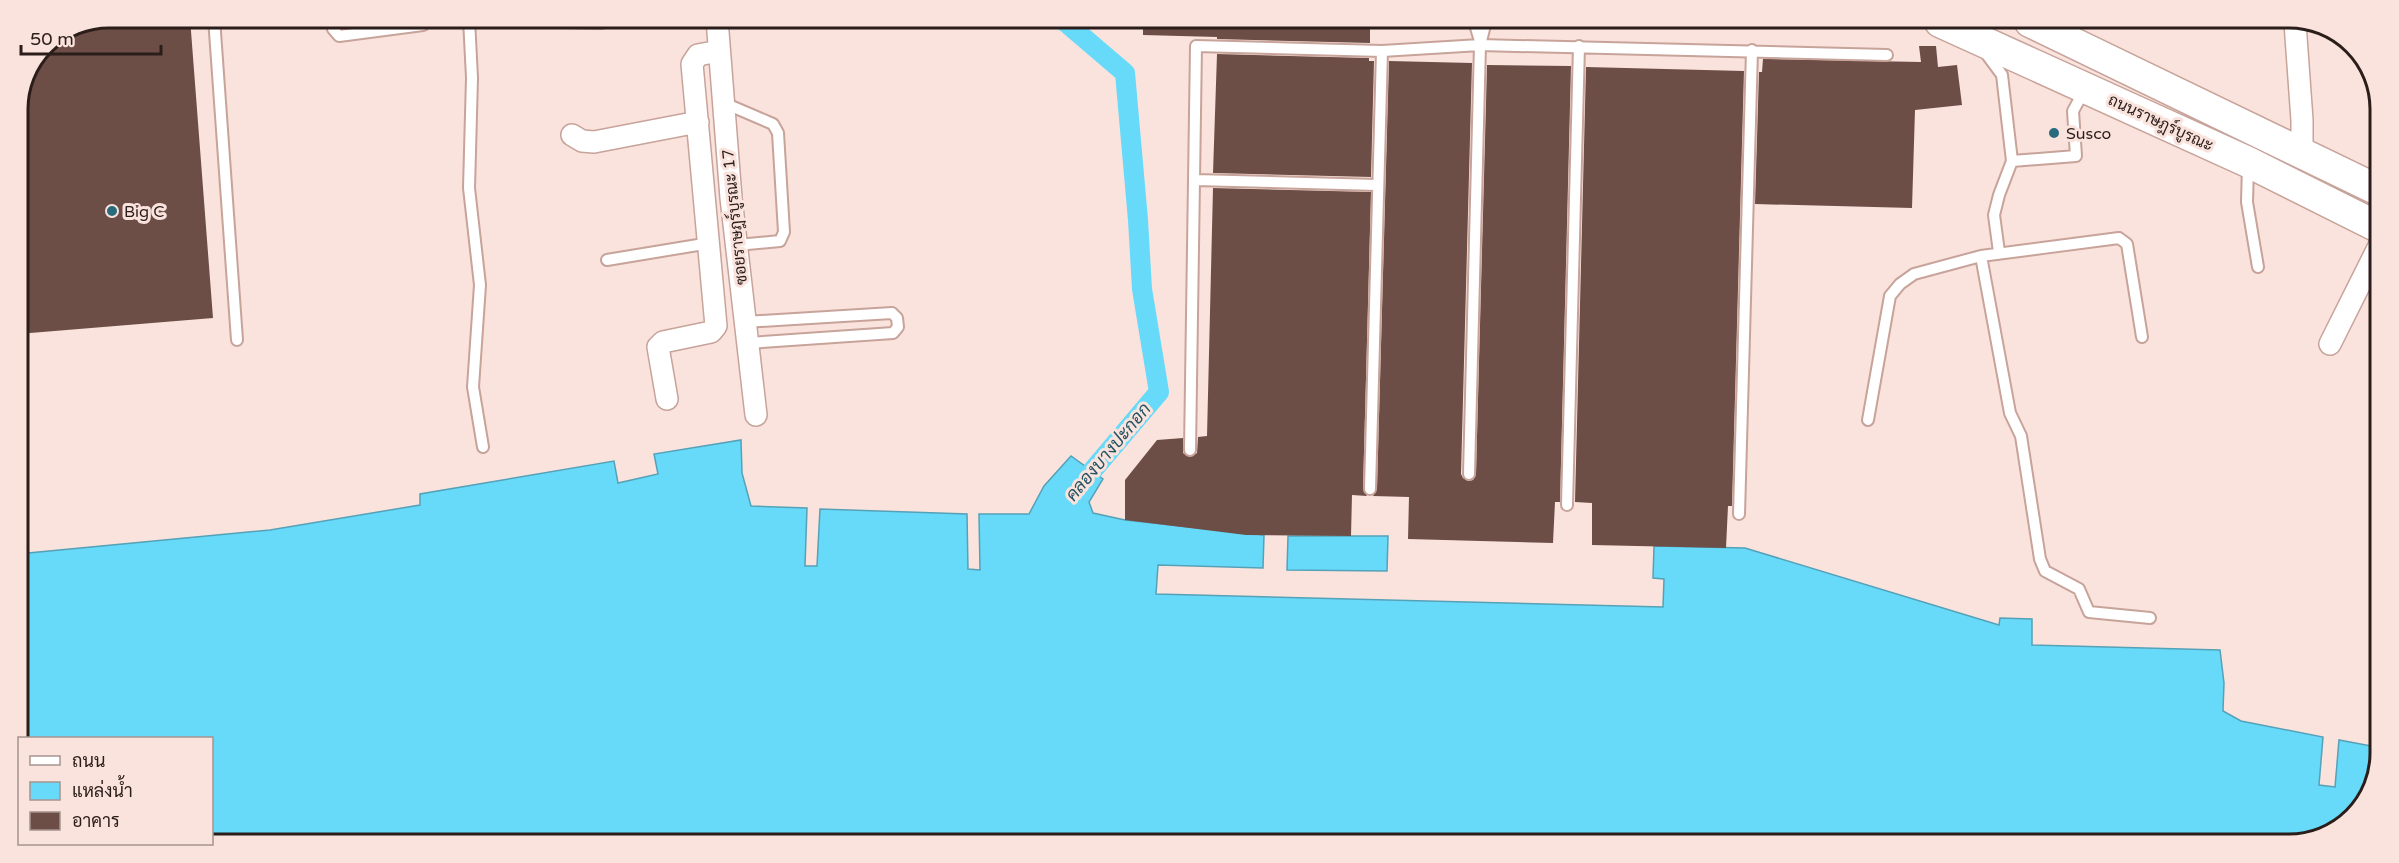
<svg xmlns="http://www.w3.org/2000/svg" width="2399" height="863" font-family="'Varela Round',Sarabun,sans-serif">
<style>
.water{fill:#67dafa;stroke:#55a1b7;stroke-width:1.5}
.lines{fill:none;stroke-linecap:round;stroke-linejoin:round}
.canal{stroke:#67dafa;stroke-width:20}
.building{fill:#6d4e47}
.lane-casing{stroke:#c7a39a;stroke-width:14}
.street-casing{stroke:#c7a39a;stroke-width:24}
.secondary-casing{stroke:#c7a39a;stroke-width:33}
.lane{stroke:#fff;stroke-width:10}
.street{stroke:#fff;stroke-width:21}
.secondary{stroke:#fff;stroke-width:30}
.poi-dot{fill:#286b7d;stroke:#fae3dd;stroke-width:2}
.labels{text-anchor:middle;stroke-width:6;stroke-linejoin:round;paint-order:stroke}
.street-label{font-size:16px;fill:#2b1d1a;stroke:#fae3dd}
.poi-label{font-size:16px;fill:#2b1d1a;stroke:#fae3dd;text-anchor:start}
.water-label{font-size:18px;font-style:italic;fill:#235462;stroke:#fae3dd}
.rim{fill:none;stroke:#2b1d1a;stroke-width:3}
</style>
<rect width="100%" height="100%" fill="#fae3dd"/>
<path class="water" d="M 741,440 L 742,473 L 751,506 L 807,508 L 805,566 L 817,566 L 820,509 L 967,514 L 968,569 L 980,570 L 979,514 L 1029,514 L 1044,486 L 1071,456 L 1103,479 L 1089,502 L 1093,513 L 1125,520 L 1264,535 L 1263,568 L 1158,565 L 1156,594 L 1663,607 L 1664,579 L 1653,578 L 1654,546 L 1745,548 L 1999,625 L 2000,618 L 2032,619 L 2032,645 L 2220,650 L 2224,683 L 2223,711 L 2241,721 L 2323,737 L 2319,785 L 2335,787 L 2339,740 L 2377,747 L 2376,783 L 2345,826 L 2290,845 L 212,841 L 212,738 L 20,738 L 19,764 L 18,554 L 270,530 L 420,505 L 420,494 L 614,461 L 618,483 L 658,474 L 654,454 Z
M 1288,536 L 1388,536 L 1387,571 L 1287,570 Z"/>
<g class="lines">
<path class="canal" d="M 1063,20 L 1125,73 L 1138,220 L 1142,289 L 1159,392 L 1076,490"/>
</g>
<path class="building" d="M 109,18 L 190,18 L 213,318 L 18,334 L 18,103 L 45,44 Z
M 1143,20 L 1370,21 L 1370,43 L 1217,39 L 1217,37 L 1143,35 Z
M 1919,46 L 1936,46 L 1938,67 L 1957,65 L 1962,105 L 1915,110 L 1912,208 L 1755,204 L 1759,72 L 1762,72 L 1763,59 L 1921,62 Z
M 1217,54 L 1369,58 L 1369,61 L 1374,61 L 1371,177 L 1213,173 Z
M 1389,61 L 1472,63 L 1461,474 L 1463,478 L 1468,481 L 1473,480 L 1476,474 L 1487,65 L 1571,66 L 1560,502 L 1555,502 L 1553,543 L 1408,539 L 1409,497 L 1373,496 L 1377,489 Z
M 1586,67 L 1744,71 L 1732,506 L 1728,506 L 1726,548 L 1592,545 L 1592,503 L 1575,502 Z
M 1213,188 L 1371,192 L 1363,489 L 1367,496 L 1352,495 L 1351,536 L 1246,535 L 1125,520 L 1125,480 L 1157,440 L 1183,438 L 1183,453 L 1190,457 L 1197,453 L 1198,437 L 1207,436 Z"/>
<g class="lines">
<g class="lane-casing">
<path id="lane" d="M 214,18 L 237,340
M 331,18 L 333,29 L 339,36 L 423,25 L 427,19
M 469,19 L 472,78 L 469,188 L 480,285 L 473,387 L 483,447
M 557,19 L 560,22 L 601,23 L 613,19
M 1474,21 L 1480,41
M 1985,52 L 2002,75 L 2012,161 L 1999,195 L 1994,215 L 1999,252
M 724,103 L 773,124 L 778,133 L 784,232 L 780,241 L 737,245
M 2012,161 L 2076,156 L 2073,111 L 2084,91
M 2248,166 L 2247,202 L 2258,267
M 1195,180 L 1377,185
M 1981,256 L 2010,413 L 2021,436 L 2040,559 L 2045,571 L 2079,589 L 2089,612 L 2150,618
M 607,260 L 710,243
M 745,322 L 892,313 L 897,318 L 898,327 L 893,333 L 748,343
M 1868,420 L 1890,296 L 1900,284 L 1914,274 L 1981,256 L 2119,238 L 2127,244 L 2142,337
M 1190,450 L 1196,46 L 1382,51 L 1480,45 L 1887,55
M 1469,474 L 1480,45 L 1486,21
M 1370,489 L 1382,51
M 1567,505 L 1579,46
M 1739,514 L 1752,50"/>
</g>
<g class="street-casing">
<path id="street" d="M 717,19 L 731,198 L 756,415
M 2295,23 L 2302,120 L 2302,153
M 572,135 L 582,141 L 594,142 L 698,122
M 2330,344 L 2380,244
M 667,399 L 658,347 L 663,342 L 711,332 L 716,326 L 692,64 L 698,55 L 719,51"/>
</g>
<g class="secondary-casing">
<path id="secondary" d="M 1940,22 L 2248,162 L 2380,228
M 2030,22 L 2380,191"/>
</g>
<use href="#lane" class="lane"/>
<use href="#street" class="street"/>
<use href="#secondary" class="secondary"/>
</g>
<g class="poi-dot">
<circle cx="2054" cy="133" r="6"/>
<circle cx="112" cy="211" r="6"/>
</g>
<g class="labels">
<g class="street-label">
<text transform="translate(2161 122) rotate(25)" y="6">ถนนราษฎร์บูรณะ</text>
<text transform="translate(734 217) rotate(-96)" y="6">ซอยราษฎร์บูรณะ 17</text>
</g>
<g class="poi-label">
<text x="2066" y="139">Susco</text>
<text x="124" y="217">Big C</text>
</g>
<g class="water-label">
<text transform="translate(1108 452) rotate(-50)" y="6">คลองบางปะกอก</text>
</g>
</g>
<path d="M0 0H2399V863H0ZM109 28H2289A81 81 0 0 1 2370 109V753A81 81 0 0 1 2289 834H109A81 81 0 0 1 28 753V109A81 81 0 0 1 109 28Z" fill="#fae3dd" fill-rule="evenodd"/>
<path class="rim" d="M109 28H2289A81 81 0 0 1 2370 109V753A81 81 0 0 1 2289 834H109A81 81 0 0 1 28 753V109A81 81 0 0 1 109 28Z"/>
<rect x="18" y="737" width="195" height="108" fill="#fae3dd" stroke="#a7948f" stroke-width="1.5"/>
<rect x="30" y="756" width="30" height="9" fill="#ffffff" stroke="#a7948f" stroke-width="1.5"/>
<text x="72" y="767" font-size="18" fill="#2b1d1a">ถนน</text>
<rect x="30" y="782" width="30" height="18" fill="#67dafa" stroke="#a7948f" stroke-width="1.5"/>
<text x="72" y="797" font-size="18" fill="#2b1d1a">แหล่งน้ำ</text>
<rect x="30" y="812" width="30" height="18" fill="#6d4e47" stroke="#a7948f" stroke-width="1.5"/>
<text x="72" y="827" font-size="18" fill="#2b1d1a">อาคาร</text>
<path d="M21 45v9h140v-9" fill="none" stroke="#2b1d1a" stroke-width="3"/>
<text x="30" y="45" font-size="18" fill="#2b1d1a" stroke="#fae3dd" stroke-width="4.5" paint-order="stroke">50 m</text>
</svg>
